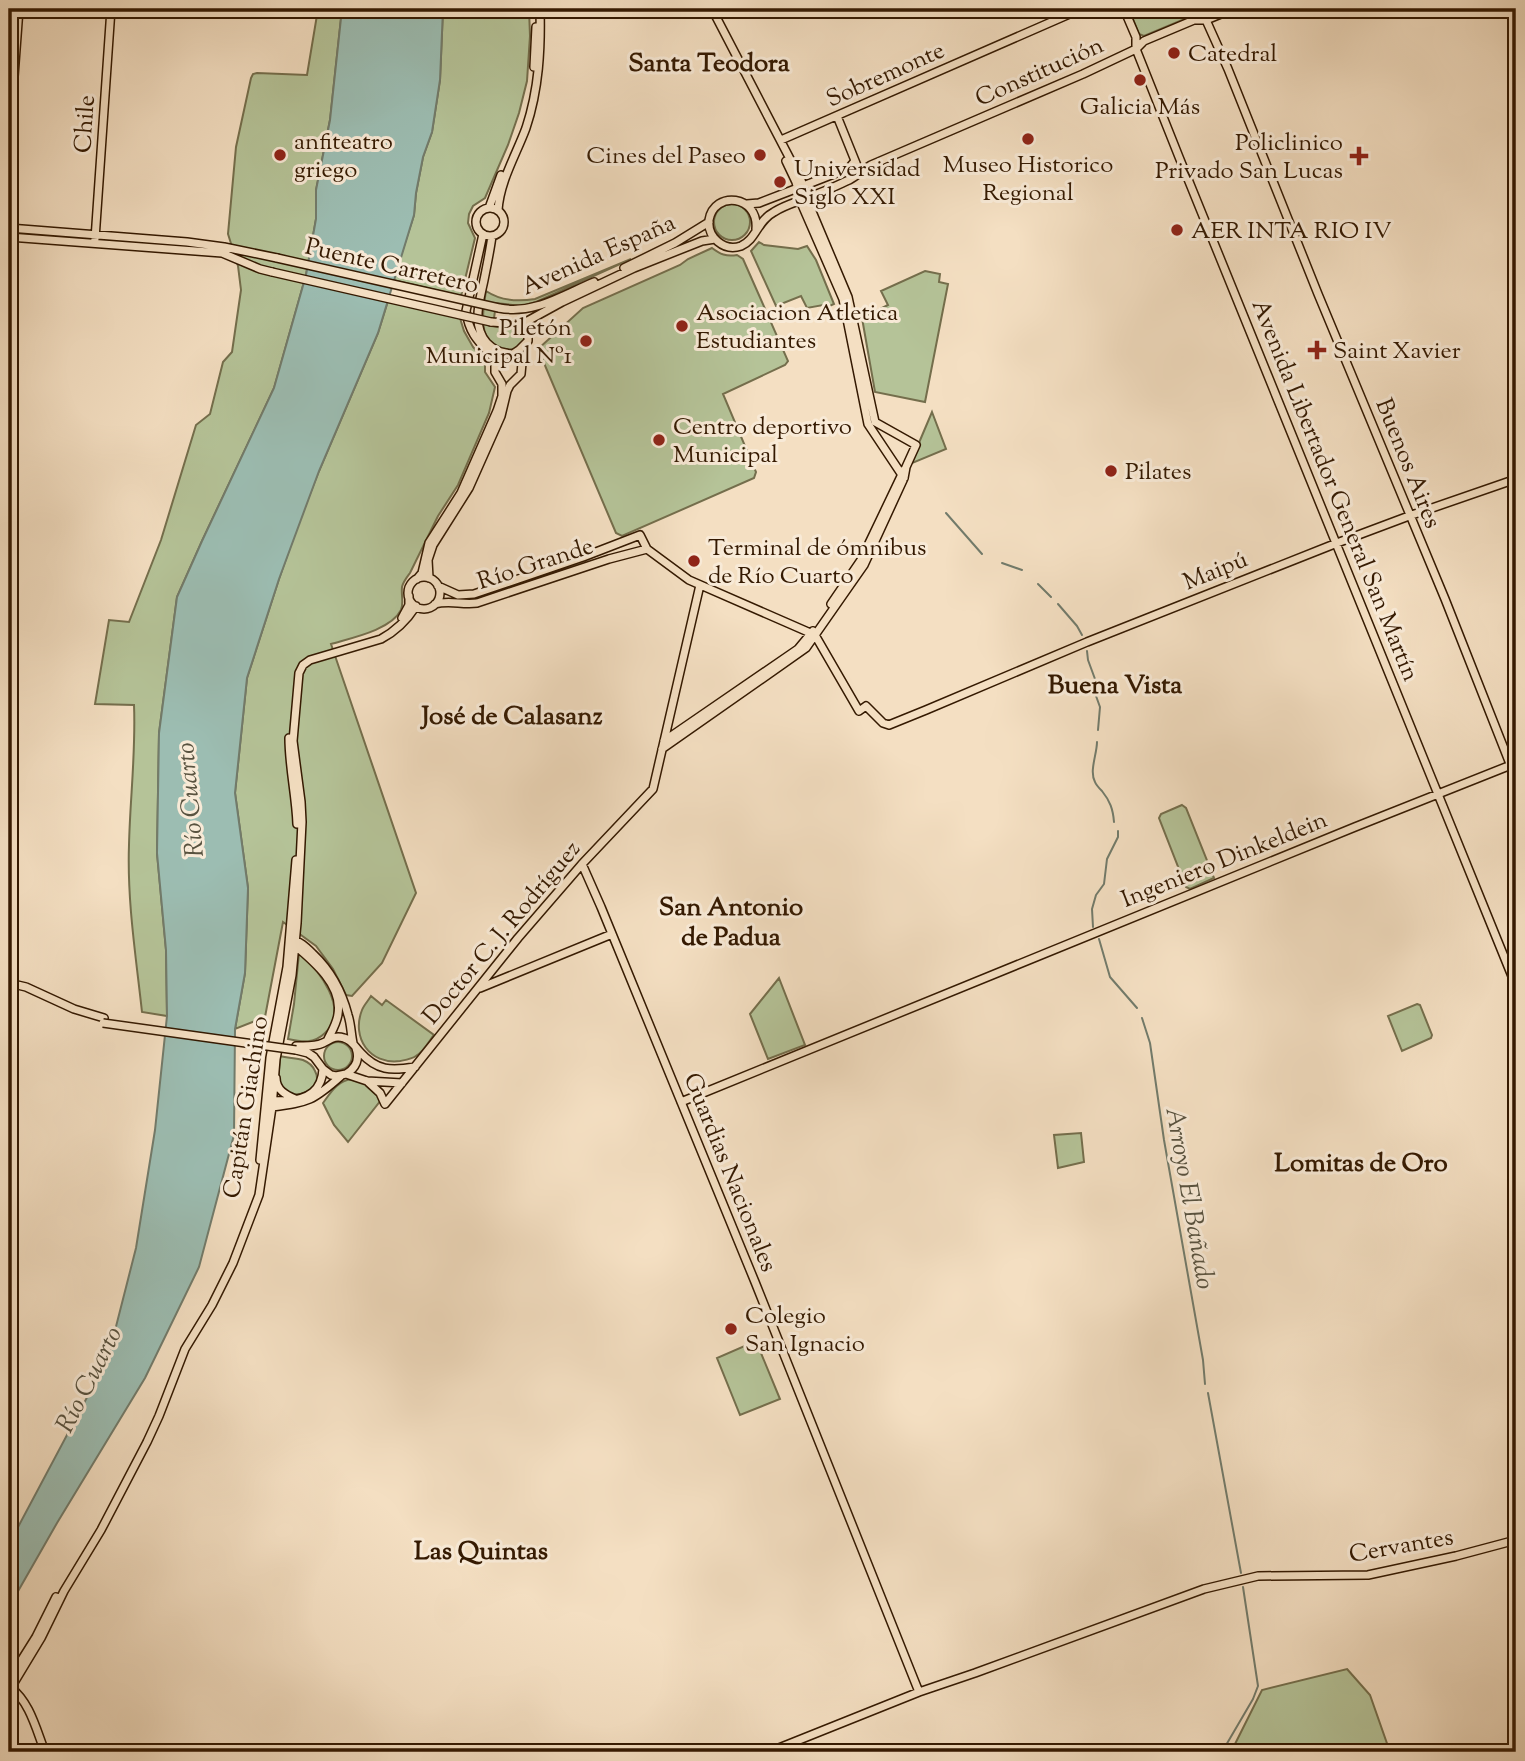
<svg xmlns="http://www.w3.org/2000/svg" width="1525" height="1761" font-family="'Sorts Mill Goudy',serif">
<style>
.green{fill:#b5c398;stroke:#746e4c;stroke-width:2}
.water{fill:#9cbdb2;stroke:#727b6b;stroke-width:2}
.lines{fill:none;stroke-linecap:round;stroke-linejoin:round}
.stream{stroke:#727b6b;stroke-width:2}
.major-casing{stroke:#341901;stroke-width:10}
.major{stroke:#f4dfc2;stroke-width:7}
.major-bridge-casing{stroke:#341901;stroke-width:10;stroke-linecap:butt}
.major-bridge{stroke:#f4dfc2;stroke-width:7}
.poi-dot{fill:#8f2418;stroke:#f8ead7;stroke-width:2.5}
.labels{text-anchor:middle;stroke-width:6;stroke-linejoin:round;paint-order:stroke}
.poi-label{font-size:24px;fill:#341901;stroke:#f8ead7;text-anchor:start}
.street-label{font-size:24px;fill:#341901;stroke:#f8ead7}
.neighbourhood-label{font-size:26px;font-weight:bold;fill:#341901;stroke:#f8ead7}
.water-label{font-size:26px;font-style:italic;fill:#58523f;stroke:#f8ead7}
</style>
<rect width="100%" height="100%" fill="#f4dfc2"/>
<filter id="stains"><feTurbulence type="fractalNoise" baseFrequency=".00286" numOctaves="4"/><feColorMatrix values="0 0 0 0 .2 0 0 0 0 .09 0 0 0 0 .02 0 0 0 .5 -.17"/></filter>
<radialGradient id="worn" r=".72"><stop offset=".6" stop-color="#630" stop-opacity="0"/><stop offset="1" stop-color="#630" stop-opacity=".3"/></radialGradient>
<path class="green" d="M 318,9 L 342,9 L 330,120 L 316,190 L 316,219 L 306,275 L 274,388 L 202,541 L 177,597 L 159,733 L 157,853 L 166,950 L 167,1016 L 142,1012 C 136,957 127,901 129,845 C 130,799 136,752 134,705 L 95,704 L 109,620 L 129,622 L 161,540 L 196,425 L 210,414 L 223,362 L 232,352 L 241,290 L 238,266 L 228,234 L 236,147 L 251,78 L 253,74 L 257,73 L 307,75 Z
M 443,9 L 529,9 L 530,36 L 527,81 L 519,113 L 508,145 L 485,198 L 473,206 L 469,214 L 468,223 L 475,238 L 461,296 L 393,280 L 414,215 L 416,193 L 423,157 L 432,132 L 440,80 Z
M 1129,9 L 1193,9 L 1194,10 L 1192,16 L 1144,36 L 1139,34 Z
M714 222a18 18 0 1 1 36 0a18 18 0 1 1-36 0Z
M 759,242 L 764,245 L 798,249 L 807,246 L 816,260 L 834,304 L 825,308 L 823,305 L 807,308 L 801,296 L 776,306 L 751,251 Z
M 712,248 C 720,254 726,257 737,255 L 743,259 L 788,361 L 785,365 L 723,394 L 756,472 L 754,478 L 622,536 L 616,533 L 538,349 L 583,308 L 680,265 L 688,259 Z
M 631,259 L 536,302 L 522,306 L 496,303 L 493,326 L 502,328 L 520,327 L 524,333 L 524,341 L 515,349 C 476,352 482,317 486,291 C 501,301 517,302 535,299 Z
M 925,271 L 940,274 L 939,282 L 948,284 L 925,402 L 875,392 L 862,318 L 888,305 L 881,291 Z
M 388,301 L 460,318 L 464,331 L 473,347 L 485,361 L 485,372 L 495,387 L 489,413 L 458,485 L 438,516 L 410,573 C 407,577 403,582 402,587 C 401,595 404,603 401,610 C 391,630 351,638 331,644 L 416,893 L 382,963 L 352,996 L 346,995 L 333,969 L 316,946 L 283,922 L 265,1017 L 235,1029 L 245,973 L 248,888 L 235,793 L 247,678 L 279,579 L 299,522 L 319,471 L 378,333 Z
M 932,412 L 946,449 L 910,464 Z
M 1182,805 L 1186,808 L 1214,878 L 1190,889 L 1186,887 L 1159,818 L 1161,814 Z
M 299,953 C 319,970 350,1009 325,1033 C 314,1044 302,1042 288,1039 L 294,1004 Z
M 779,978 L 805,1045 L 768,1059 L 750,1014 Z
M 371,996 L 382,1005 L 386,1000 L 434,1035 C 429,1041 423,1053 416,1056 C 412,1059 405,1060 400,1061 C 370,1065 351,1038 362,1010 C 364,1005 368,1001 371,996 Z
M 1417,1004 L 1420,1005 L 1432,1035 L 1431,1038 L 1402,1051 L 1388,1016 Z
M324 1056a14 14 0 1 1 28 0a14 14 0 1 1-28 0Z
M 280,1056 C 288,1058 296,1058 303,1060 C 308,1062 313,1066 315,1071 C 326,1091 288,1104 280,1085 C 277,1077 280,1064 280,1056 Z
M 352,1079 L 369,1085 L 381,1100 L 348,1142 L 334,1125 L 323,1103 C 331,1092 337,1081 352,1079 Z
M 1081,1133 L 1084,1162 L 1058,1168 L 1054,1135 Z
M 756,1341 L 780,1399 L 740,1415 L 717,1358 Z
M 1347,1669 L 1370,1695 L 1390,1752 L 1231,1752 L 1262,1690 Z"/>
<path class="water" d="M 342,9 L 443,9 L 440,80 L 432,132 L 423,157 L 416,193 L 414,215 L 378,333 L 319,471 L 279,579 L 247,678 L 235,793 L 248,888 L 245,973 L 235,1029 L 234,1135 L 199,1267 L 145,1378 L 57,1523 L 9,1607 L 9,1544 L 108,1358 L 136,1248 L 155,1130 L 167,1016 L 166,950 L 157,853 L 159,733 L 177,597 L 202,541 L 274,388 L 306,275 L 316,219 L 316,190 L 330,120 Z"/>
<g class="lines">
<path class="stream" d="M 946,513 L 982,554
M 1002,563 L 1022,570
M 1038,584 L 1051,597
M 1058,604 L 1077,626 L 1082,635
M 1087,651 L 1088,660 L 1095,679 L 1096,696 L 1100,707 L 1098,730
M 1097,742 C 1097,754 1089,771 1095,782 C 1096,785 1099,788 1102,791 C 1110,801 1113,809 1114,822
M 1093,927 L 1092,909 L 1096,895 L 1104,884 L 1107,859 L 1118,837 L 1118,831
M 1099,939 L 1110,977 L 1137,1008
M 1142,1018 L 1150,1043 L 1164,1140 L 1203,1360 L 1205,1384
M 1208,1393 L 1241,1573
M 1222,1752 L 1253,1699 L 1258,1686 L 1243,1587"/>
<g class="major-casing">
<path id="major" d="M 1124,9 L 1136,37 L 1136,49 L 1179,157 L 1516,986
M 1197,9 L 1206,20 L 1228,69 L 1318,294 L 1445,599 L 1516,779
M 534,67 L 536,27
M 837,116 L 860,173
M 781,140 L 1081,9
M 9,144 L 19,9
M 786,161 L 796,182 L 802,205 L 843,299 L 868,424 L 904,478
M 747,204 L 759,203 L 803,186 L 849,168 L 855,161
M476 222a14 14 0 1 1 28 0a14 14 0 1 1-28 0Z
M 489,208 L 501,175
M 498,210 C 500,181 516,155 526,128 C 539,89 541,49 540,9
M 9,228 L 187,242 L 224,247 L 277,258
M 756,229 C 759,195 714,190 709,220 C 707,237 724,252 741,246 C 756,240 757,221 774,212 C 786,204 801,201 814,195 C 826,191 838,185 849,180 C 857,176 863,170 871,165 L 1083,74 L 1136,49 L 1144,41 L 1194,20 L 1206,20 L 1233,9
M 483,234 L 466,311 C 469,334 479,342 494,358 L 495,363
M 492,236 C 490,251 487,265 484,280 C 480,300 471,325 487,343 C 493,349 498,352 506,353
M 9,237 L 222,253 L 260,269 L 272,272
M 95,239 L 111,9
M 624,268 L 675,243 L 709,222
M 499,308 C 533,315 563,295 594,282
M 491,322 L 522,324 L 562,302 L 634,268 L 702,241 L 715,239
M 513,354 L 519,350 L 528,341 L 528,331 L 522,324
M408 593a16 16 0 1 1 32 0a16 16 0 1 1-32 0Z
M 417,579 L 422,573 L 429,543 L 461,493 L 497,411 L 502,396 L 502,384 L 495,372 L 495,363 L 503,354 L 513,354 L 522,363 L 521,374 L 510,385 L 507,391 L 501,416 L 469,488 L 433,545 L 428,560 L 429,578
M 438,586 L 458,595 L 474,594 L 583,557 L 640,535 L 647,549 L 689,580 L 815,635
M 435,604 C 449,600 462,605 477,603 L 609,559 L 647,549
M 831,604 L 861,560 L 904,470
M 402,618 L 409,605 L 409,596
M 815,635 L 859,711 L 866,706 L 883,723 L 889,725 L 926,710 L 1087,642 L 1337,543 L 1409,516 L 1516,479
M 289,738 C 289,767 296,795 297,824
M 664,741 L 798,649 L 813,631
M 662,749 L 806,648 L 864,565 L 904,478 L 906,467 L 916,445 L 875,422 L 848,297 L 808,202 L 801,180 L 712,9
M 582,864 L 601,907 L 755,1282 L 919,1692
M 290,940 C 299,940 306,947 313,954 C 331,971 342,992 348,1015 C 351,1024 351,1034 353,1043
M 292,943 C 311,959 343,984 338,1014 C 337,1023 332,1031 328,1039
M 9,983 L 26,987 L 74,1009 L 104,1018
M 480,988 L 612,934
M 296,1046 C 305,1046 315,1047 323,1043 C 331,1039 335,1035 344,1038 C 352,1040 355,1047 360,1052 C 377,1071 391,1071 415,1067
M 296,1050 L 308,1053 L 314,1057 L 323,1069 L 331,1075 L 336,1076 L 346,1074 L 367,1081 L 402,1083
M 346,1074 C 356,1068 360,1059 356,1048
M 276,1078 C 276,1090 286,1095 295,1099
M 367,1081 L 380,1093 L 385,1104 L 518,938 L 582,864 L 653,789 L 700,585
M 269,1102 C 275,1100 280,1101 287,1101 C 308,1099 322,1091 323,1069
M 681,1102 L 1355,827 L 1516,763
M 270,1106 L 272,1107 C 309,1102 313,1101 341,1076
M 260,1160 L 270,1058 L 287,967 L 296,860
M 9,1680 L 36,1637 L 56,1597
M 10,1687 C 30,1702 36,1729 45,1752
M 9,1691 L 41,1638 L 64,1591 L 101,1530 L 147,1442 L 159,1416 L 185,1349 L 212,1305 L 233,1263 L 259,1195 L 272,1107 L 276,1059 L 292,975 L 297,923 L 302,822 L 301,802 L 293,741 L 299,673 L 303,665 L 310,660 L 381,639 C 396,631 407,620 416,606
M 769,1752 L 919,1692 L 975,1673 L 1204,1589 L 1258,1576 L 1368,1575 L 1456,1556 L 1516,1540"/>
</g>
<use href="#major" class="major"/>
<g class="major-bridge-casing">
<path id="major-bridge" d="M 277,258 L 499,308
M 272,272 L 491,322
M 103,1023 L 296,1050"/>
</g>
<use href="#major-bridge" class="major-bridge"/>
</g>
<g class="poi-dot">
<circle cx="1174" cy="53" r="7"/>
<circle cx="1140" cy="80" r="7"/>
<circle cx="1028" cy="139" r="7"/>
<circle cx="280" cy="155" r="7"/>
<circle cx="760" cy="155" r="7"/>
<path d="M1355.5 145.5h7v7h7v7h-7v7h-7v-7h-7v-7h7z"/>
<circle cx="780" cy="182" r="7"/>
<circle cx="1177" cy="230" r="7"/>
<circle cx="682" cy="326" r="7"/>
<circle cx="586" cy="341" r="7"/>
<path d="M1313.5 339.5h7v7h7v7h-7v7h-7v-7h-7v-7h7z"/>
<circle cx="659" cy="440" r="7"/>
<circle cx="1111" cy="471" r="7"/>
<circle cx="694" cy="561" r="7"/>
<circle cx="731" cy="1329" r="7"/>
</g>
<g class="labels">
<g class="poi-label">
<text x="1188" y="61">Catedral</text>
<text x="1140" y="114" text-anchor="middle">Galicia Más</text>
<text x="294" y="149">anfiteatro<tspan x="294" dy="28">griego</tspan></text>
<text x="1343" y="150" text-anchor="end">Policlinico<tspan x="1343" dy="28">Privado San Lucas</tspan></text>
<text x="746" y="163" text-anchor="end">Cines del Paseo</text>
<text x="1028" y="172" text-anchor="middle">Museo Historico<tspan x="1028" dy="28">Regional</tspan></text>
<text x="794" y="176">Universidad<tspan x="794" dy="28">Siglo XXI</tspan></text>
<text x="1191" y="238">AER INTA RIO IV</text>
<text x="696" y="320">Asociacion Atletica<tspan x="696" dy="28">Estudiantes</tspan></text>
<text x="572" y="335" text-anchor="end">Piletón<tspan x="572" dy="28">Municipal Nº1</tspan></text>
<text x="1333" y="358">Saint Xavier</text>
<text x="673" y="434">Centro deportivo<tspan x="673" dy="28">Municipal</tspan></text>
<text x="1125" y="479">Pilates</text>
<text x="708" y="555">Terminal de ómnibus<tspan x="708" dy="28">de Río Cuarto</tspan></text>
<text x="745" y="1323">Colegio<tspan x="745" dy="28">San Ignacio</tspan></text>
</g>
<g class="street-label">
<text transform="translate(1039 71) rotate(-24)" y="8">Constitución</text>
<text transform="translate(885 74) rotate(-24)" y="8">Sobremonte</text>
<text transform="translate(84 124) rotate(-86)" y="8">Chile</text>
<text transform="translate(598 254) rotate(-24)" y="8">Avenida España</text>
<text transform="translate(392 265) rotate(13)" y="8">Puente Carretero</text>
<text transform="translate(1409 463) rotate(68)" y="8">Buenos Aires</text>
<text transform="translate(1336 490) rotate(68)" y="8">Avenida Libertador General San Martín</text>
<text transform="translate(535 563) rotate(-18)" y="8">Río Grande</text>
<text transform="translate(1215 570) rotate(-22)" y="8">Maipú</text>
<text transform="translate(1224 859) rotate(-22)" y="8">Ingeniero Dinkeldein</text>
<text transform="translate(501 932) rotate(-50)" y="8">Doctor C. J. Rodríguez</text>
<text transform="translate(245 1107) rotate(-81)" y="8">Capitán Giachino</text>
<text transform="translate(731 1172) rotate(68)" y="8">Guardias Nacionales</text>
<text transform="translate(1401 1545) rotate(-10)" y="8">Cervantes</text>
</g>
<g class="neighbourhood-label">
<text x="709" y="71">Santa Teodora</text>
<text x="1115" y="693">Buena Vista</text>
<text x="512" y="724">José de Calasanz</text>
<text x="731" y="915">San Antonio<tspan x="731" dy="30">de Padua</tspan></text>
<text x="1361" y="1171">Lomitas de Oro</text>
<text x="481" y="1559">Las Quintas</text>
</g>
<g class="water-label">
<text transform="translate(189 800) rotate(-95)" y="9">Río Cuarto</text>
<text transform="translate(1191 1198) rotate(80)" y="9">Arroyo El Bañado</text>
<text transform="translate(88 1379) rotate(-63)" y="9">Río Cuarto</text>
</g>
</g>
<rect width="1525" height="1761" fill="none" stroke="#f4dfc2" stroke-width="35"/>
<rect x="10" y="10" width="1504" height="1740" fill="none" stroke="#341901" stroke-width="3.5"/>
<rect x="18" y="18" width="1490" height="1726" fill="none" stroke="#341901" stroke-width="2"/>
<rect width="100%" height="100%" filter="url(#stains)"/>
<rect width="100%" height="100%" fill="url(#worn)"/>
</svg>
